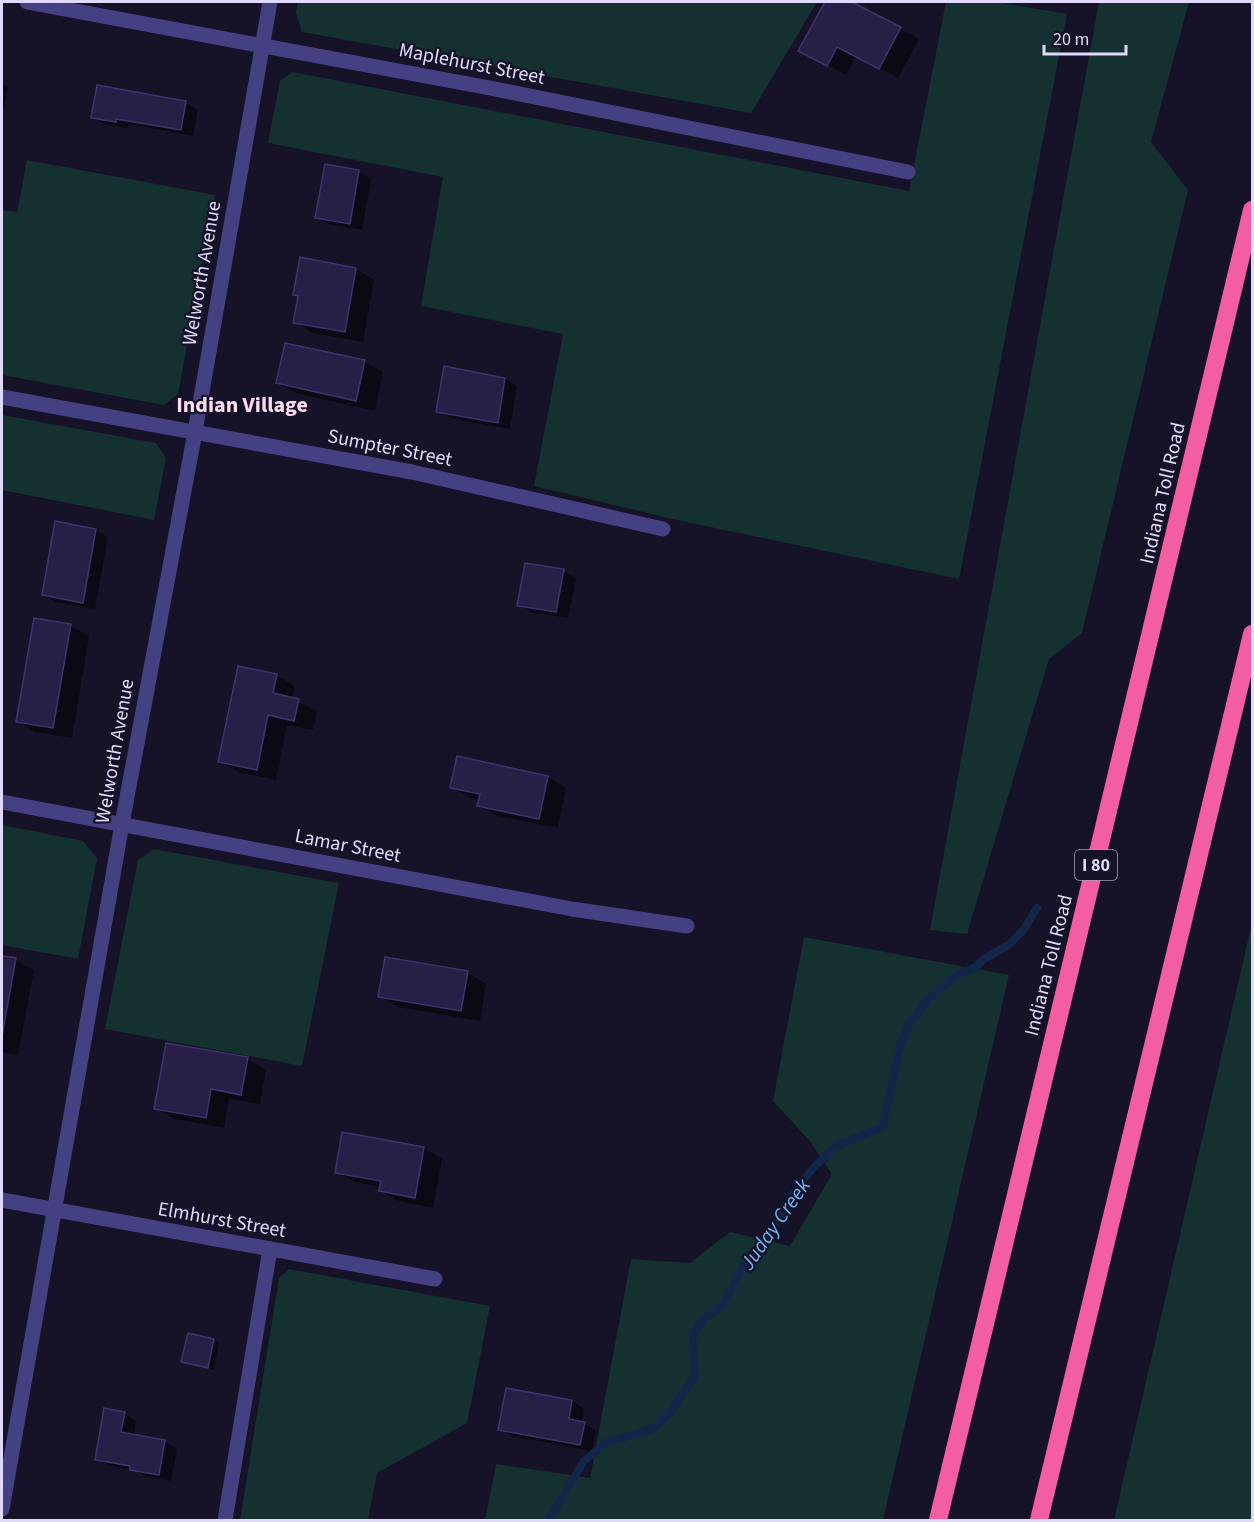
<svg xmlns="http://www.w3.org/2000/svg" width="1254" height="1522" font-family="'Source Sans 3',sans-serif">
<style>
.green{fill:#153030}
.shadow{fill:#0007}
.lines{fill:none;stroke-linecap:round;stroke-linejoin:round}
.stream{stroke:#12264a;stroke-width:8}
.building{fill:#281f46;stroke:#403371;stroke-width:1.5}
.lane{stroke:#444082;stroke-width:15}
.street{stroke:#444082;stroke-width:15}
.highway{stroke:#f35ea3;stroke-width:18}
.labels{text-anchor:middle;stroke-width:4.5;stroke-linejoin:round;paint-order:stroke}
.shield{fill:#161227;stroke:#a39ebc;stroke-width:1.5}
.shield-label{font-size:18px;font-weight:bold;fill:#dfdafc}
.street-label{font-size:20px;fill:#dfdafc;stroke:#161227}
.water-label{font-size:21px;font-style:italic;fill:#70b4f5;stroke:#161227}
.quarter-label{font-size:22px;font-weight:bold;fill:#fcdcf0;stroke:#161227}
</style>
<rect width="100%" height="100%" fill="#161227"/>
<path class="green" d="M 298,2 L 817,2 L 751,113 L 302,32 L 296,13 Z
M 946,2 L 995,2 L 1067,14 L 959,579 L 677,520 L 534,486 L 563,334 L 421,306 L 443,177 L 268,143 L 280,81 L 293,72 L 909,191 Z
M 1099,2 L 1189,2 L 1151,142 L 1188,190 L 1082,633 L 1049,659 L 967,934 L 930,930 Z
M 27,160 L 215,195 L 178,394 L 164,405 L 2,375 L 2,210 L 17,212 Z
M 2,415 L 156,443 L 166,458 L 154,520 L 2,490 Z
M 2,825 L 83,841 L 97,858 L 78,959 L 2,945 Z
M 154,849 L 339,883 L 302,1066 L 105,1029 L 138,860 Z
M 1252,923 L 1252,1520 L 1114,1520 Z
M 804,937 L 1009,975 L 883,1520 L 485,1520 L 496,1464 L 590,1478 L 631,1259 L 690,1263 L 730,1232 L 790,1246 L 832,1174 L 809,1140 L 773,1101 Z
M 289,1269 L 490,1306 L 467,1423 L 377,1473 L 368,1520 L 240,1520 L 279,1278 Z"/>
<path class="shadow" d="M 826,2 L 849,2 L 919,39 L 898,78 L 856,56 L 846,75 L 800,50 Z
M 2,83 L 8,87 L 2,120 Z
M 98,87 L 186,103 L 198,110 L 193,136 L 129,124 L 128,128 L 105,124 L 93,117 Z
M 326,166 L 359,172 L 371,179 L 362,230 L 329,224 L 317,217 Z
M 301,259 L 356,269 L 374,280 L 363,342 L 313,333 L 295,322 L 299,297 L 294,294 Z
M 364,362 L 383,372 L 375,411 L 296,393 L 278,383 Z
M 445,368 L 505,379 L 517,386 L 510,429 L 450,418 L 437,411 Z
M 95,530 L 108,537 L 95,609 L 56,602 L 44,595 Z
M 563,571 L 576,578 L 568,618 L 531,612 L 519,605 Z
M 35,619 L 71,626 L 89,636 L 72,738 L 36,732 L 17,721 Z
M 276,675 L 295,686 L 292,699 L 317,711 L 313,730 L 287,725 L 276,780 L 238,772 L 220,761 Z
M 458,758 L 548,777 L 566,788 L 558,828 L 498,816 L 479,805 L 480,800 L 470,798 L 452,787 Z
M 2,957 L 15,960 L 34,970 L 18,1055 L 2,1052 Z
M 468,973 L 486,984 L 480,1021 L 398,1007 L 380,996 Z
M 248,1059 L 266,1070 L 260,1104 L 229,1099 L 224,1128 L 175,1119 L 156,1108 Z
M 424,1148 L 442,1159 L 433,1208 L 399,1201 L 381,1191 L 381,1187 L 355,1182 L 336,1172 Z
M 189,1335 L 214,1341 L 219,1344 L 214,1370 L 189,1364 L 183,1361 Z
M 507,1390 L 572,1401 L 584,1409 L 582,1423 L 596,1430 L 592,1451 L 512,1436 L 500,1429 Z
M 124,1413 L 136,1421 L 134,1436 L 165,1442 L 177,1449 L 171,1481 L 144,1476 L 134,1470 L 109,1466 L 97,1459 Z"/>
<g class="lines">
<path class="stream" d="M 548,1520 L 584,1461 L 606,1443 L 654,1428 L 670,1412 L 695,1375 L 693,1333 L 706,1317 L 723,1305 L 741,1270 L 777,1221 L 799,1185 L 815,1166 L 838,1145 L 883,1127 L 900,1046 L 909,1024 L 929,998 L 957,975 L 976,967 L 984,959 L 1010,944 L 1024,929 L 1037,908"/>
</g>
<path class="building" d="M 825,2 L 852,2 L 901,27 L 879,69 L 837,47 L 827,66 L 798,51 Z
M 97,85 L 186,101 L 181,130 L 116,119 L 116,122 L 91,118 Z
M 325,164 L 359,170 L 350,224 L 315,218 Z
M 300,257 L 356,268 L 345,332 L 293,323 L 298,296 L 293,295 Z
M 285,343 L 365,360 L 356,401 L 276,383 Z
M 444,366 L 505,378 L 498,423 L 436,412 Z
M 55,521 L 96,529 L 83,603 L 42,595 Z
M 525,563 L 564,569 L 556,612 L 517,606 Z
M 34,618 L 71,624 L 53,728 L 16,722 Z
M 238,666 L 277,674 L 273,693 L 299,699 L 294,721 L 268,715 L 257,770 L 218,762 Z
M 457,756 L 548,776 L 539,819 L 477,806 L 480,794 L 450,788 Z
M 2,956 L 16,958 L 2,1036 Z
M 385,957 L 468,971 L 461,1011 L 378,997 Z
M 166,1043 L 248,1057 L 241,1095 L 211,1089 L 206,1118 L 154,1109 Z
M 342,1132 L 424,1147 L 415,1198 L 379,1191 L 381,1181 L 335,1173 Z
M 188,1333 L 214,1339 L 208,1368 L 181,1362 Z
M 506,1388 L 572,1400 L 569,1419 L 585,1422 L 580,1445 L 498,1430 Z
M 104,1408 L 125,1412 L 121,1432 L 165,1440 L 159,1475 L 130,1470 L 130,1466 L 95,1460 Z"/>
<g class="lines">
<path class="lane" d="M 225,1520 L 270,1249"/>
<path class="street" d="M 27,2 L 490,88 L 908,172
M 2,397 L 412,472 L 663,529
M 2,802 L 572,909 L 687,926
M 2,1200 L 435,1279
M 2,1509 L 122,824 L 195,432 L 270,2"/>
<path class="highway" d="M 938,1520 L 1252,210
M 1039,1520 L 1252,634"/>
</g>
<g class="labels">
<rect class="shield" x="1075" y="850" width="42" height="30" rx="4.5"/>
<g class="shield-label">
<text x="1096" y="871">I 80</text>
</g>
<g class="street-label">
<text transform="translate(472 63) rotate(11)" y="7">Maplehurst Street</text>
<text transform="translate(201 273) rotate(-80)" y="7">Welworth Avenue</text>
<text transform="translate(390 447) rotate(11)" y="7">Sumpter Street</text>
<text transform="translate(1162 493) rotate(-77)" y="7">Indiana Toll Road</text>
<text transform="translate(114 751) rotate(-80)" y="7">Welworth Avenue</text>
<text transform="translate(348 845) rotate(11)" y="7">Lamar Street</text>
<text transform="translate(1048 965) rotate(-76)" y="7">Indiana Toll Road</text>
<text transform="translate(222 1219) rotate(10)" y="7">Elmhurst Street</text>
</g>
<g class="water-label">
<text transform="translate(775 1224) rotate(-55)" y="7">Juday Creek</text>
</g>
<g class="quarter-label">
<text x="242" y="412">Indian Village</text>
</g>
</g>
<rect width="1254" height="1522" fill="none" stroke="#dfdafc" stroke-width="6"/>
<path d="M1044 45v9h82v-9" fill="none" stroke="#dfdafc" stroke-width="3"/>
<text x="1053" y="45" font-size="18" fill="#dfdafc" stroke="#161227" stroke-width="4.5" paint-order="stroke">20 m</text>
</svg>
